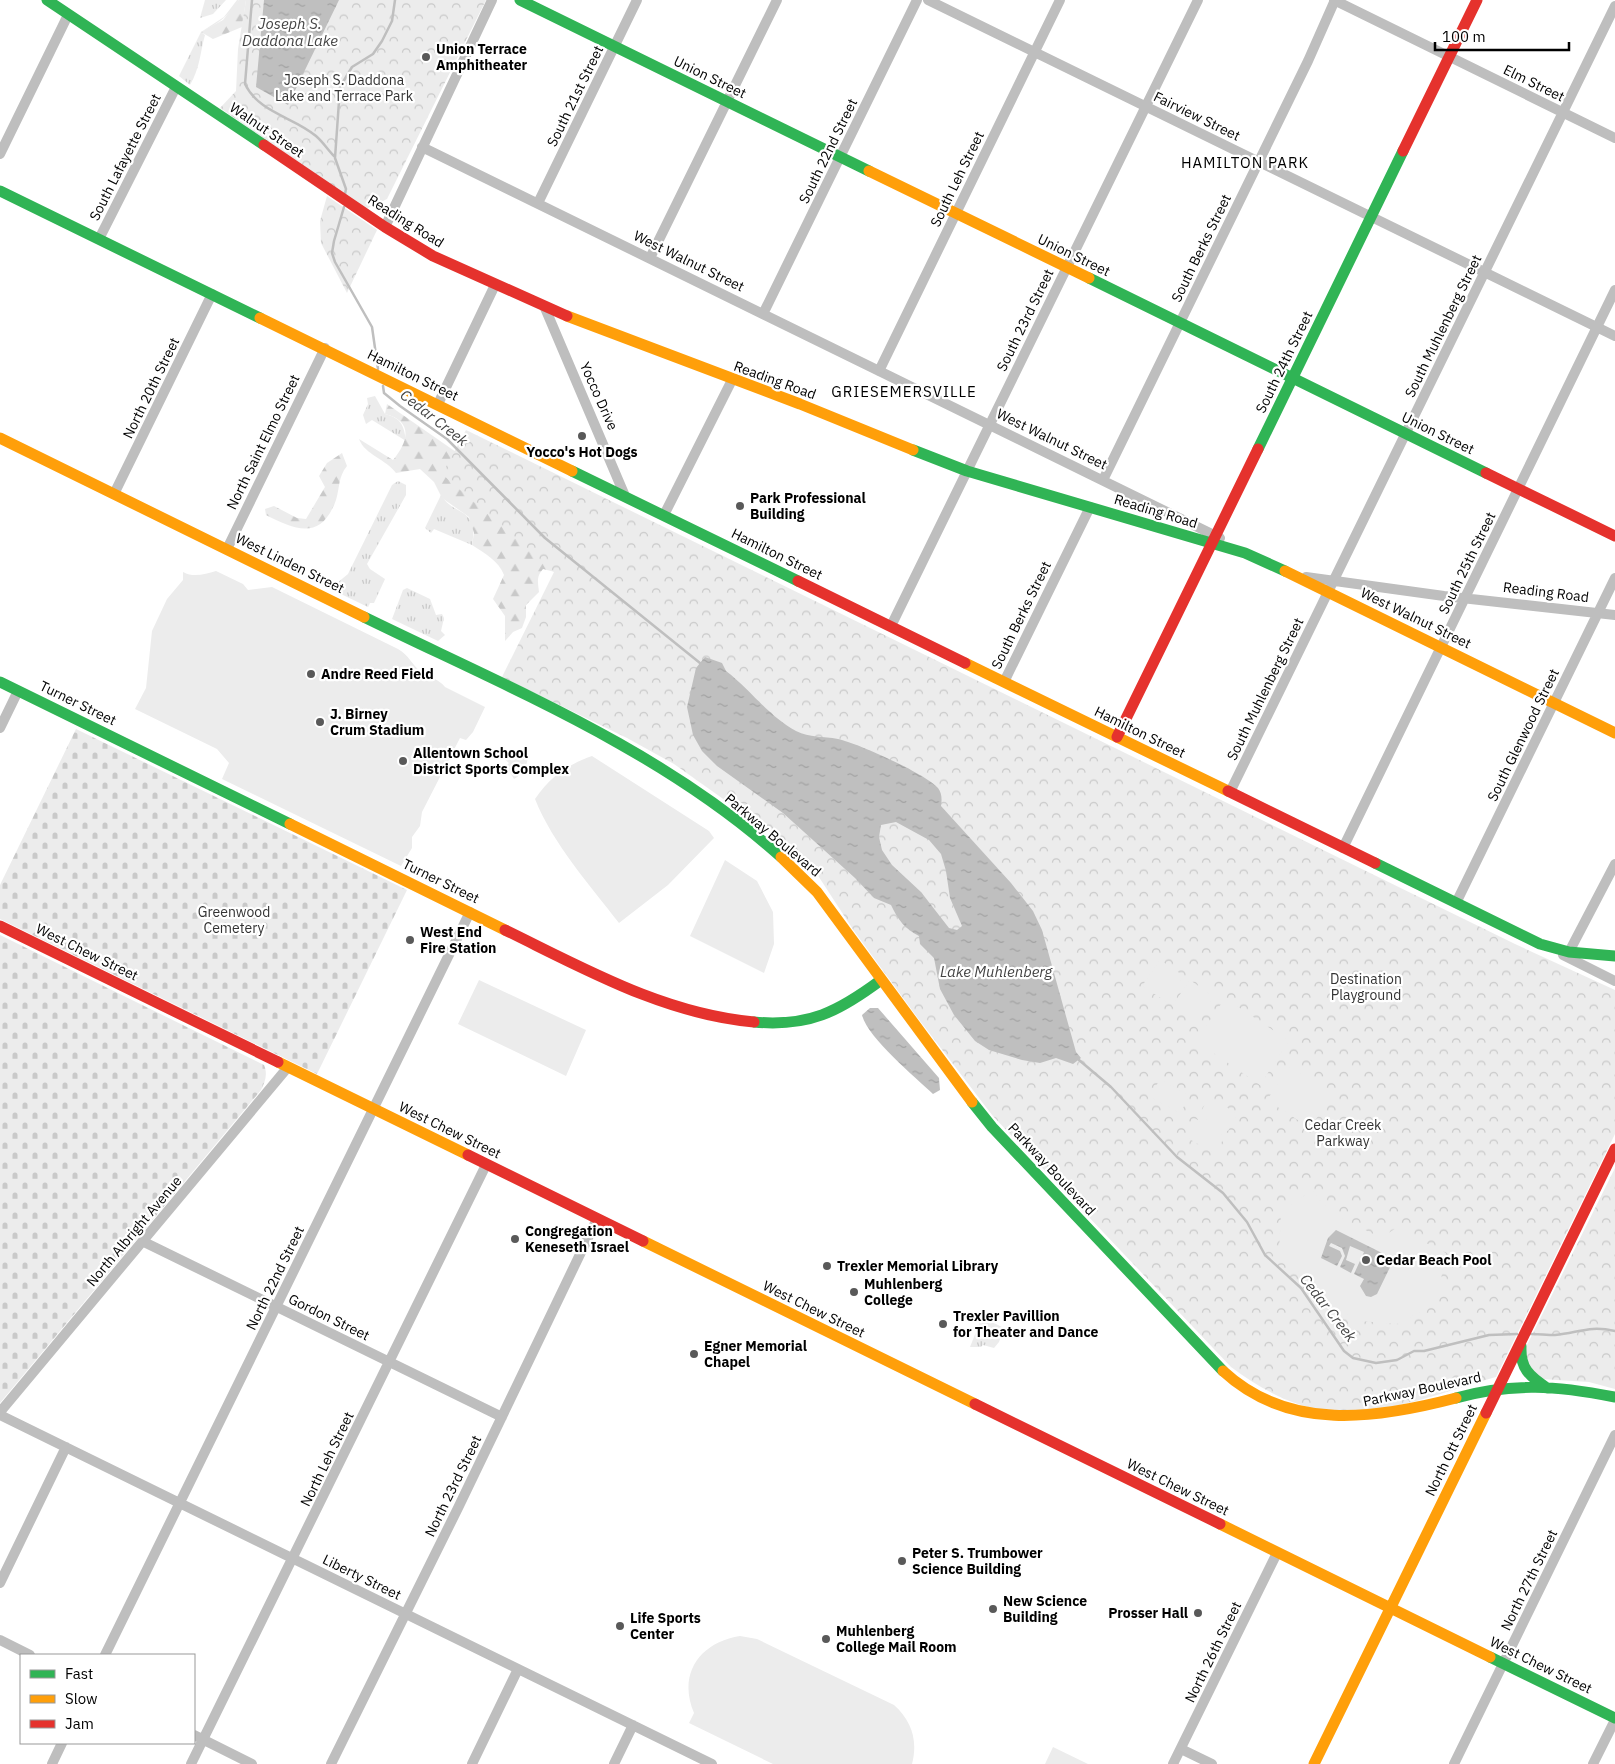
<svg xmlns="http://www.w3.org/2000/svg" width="1615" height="1764" font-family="'IBM Plex Sans',sans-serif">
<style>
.grass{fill:url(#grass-tufts)}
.forest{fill:url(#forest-firs)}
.cemetery{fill:url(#cemetery-stones)}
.park{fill:url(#park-crowns)}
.garden{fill:#ececec}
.water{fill:url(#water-ripples);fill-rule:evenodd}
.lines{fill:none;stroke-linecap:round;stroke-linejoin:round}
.stream{stroke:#bfbfbf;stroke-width:2.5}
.street{stroke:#bebebe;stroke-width:10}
.fast{stroke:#30b455;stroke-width:11}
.slow{stroke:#ff9f0a;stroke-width:11}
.jam{stroke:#e5322d;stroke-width:11}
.poi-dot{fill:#595959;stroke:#fff;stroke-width:2}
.labels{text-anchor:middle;stroke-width:4.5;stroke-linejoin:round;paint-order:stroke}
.poi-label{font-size:14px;font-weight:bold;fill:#000;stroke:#fff;text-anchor:start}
.street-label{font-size:14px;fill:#000;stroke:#fff}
.park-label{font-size:14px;fill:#333;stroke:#fff}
.water-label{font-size:15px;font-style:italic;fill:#444;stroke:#fff}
.neighbourhood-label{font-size:15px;letter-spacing:1px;fill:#000;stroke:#fff}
</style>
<defs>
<pattern id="grass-tufts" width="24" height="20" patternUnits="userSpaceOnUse" patternTransform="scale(1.25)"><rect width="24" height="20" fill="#ececec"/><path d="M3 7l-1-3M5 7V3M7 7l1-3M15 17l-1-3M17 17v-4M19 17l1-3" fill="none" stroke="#c9c9c9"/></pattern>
<pattern id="forest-firs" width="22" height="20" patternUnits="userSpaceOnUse" patternTransform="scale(1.25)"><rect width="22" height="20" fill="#ececec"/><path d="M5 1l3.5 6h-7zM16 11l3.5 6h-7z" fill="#c9c9c9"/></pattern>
<pattern id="cemetery-stones" width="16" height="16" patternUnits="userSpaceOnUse" patternTransform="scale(1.25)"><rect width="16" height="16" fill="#ececec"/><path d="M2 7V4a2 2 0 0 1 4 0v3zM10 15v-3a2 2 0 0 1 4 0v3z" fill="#c9c9c9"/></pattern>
<pattern id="park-crowns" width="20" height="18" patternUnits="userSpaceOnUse" patternTransform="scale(1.25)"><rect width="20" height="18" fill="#ececec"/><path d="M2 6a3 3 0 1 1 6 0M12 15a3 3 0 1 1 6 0" fill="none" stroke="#c9c9c9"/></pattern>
<pattern id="water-ripples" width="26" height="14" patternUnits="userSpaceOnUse" patternTransform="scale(1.25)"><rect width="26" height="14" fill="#bfbfbf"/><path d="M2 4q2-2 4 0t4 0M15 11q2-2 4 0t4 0" fill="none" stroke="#a2a2a2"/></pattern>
</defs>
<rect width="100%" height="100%" fill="#fff"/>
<path class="grass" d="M 205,0 L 226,0 L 213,14 L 200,18 Z
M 237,0 L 239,0 C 229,16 218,24 201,32 L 205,35 C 200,53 200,68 190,85 L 179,76 L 201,32 L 224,17 Z
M 375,396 L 385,414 C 401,418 404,425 406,441 L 372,420 L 366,424 L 363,415 L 368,404 L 367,398 Z
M 398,481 L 406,485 L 406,495 L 367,564 L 370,569 L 385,579 L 374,603 L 370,603 L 368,607 L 320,584 L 337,583 L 348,574 L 392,485 Z
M 441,495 C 454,517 479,506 472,545 L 434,529 L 431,533 L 425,528 Z
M 407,588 L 430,599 L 436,615 L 442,614 L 444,618 L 441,631 L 445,635 L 438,641 L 392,619 L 403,590 Z
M 982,1317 L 1004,1328 L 999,1342 L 994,1348 L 983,1345 L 981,1347 L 970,1347 Z"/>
<path class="forest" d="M 239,0 L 246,0 L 242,27 L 213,39 L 201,32 L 223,20 Z
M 387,404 L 456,452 L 555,572 L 543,569 C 536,577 538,582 539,592 L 526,605 L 526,617 L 522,628 L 513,632 L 505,641 L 505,616 L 493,599 L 504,575 C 499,561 484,553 472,545 L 474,533 L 469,517 L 442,498 L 434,482 L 420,469 L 396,473 C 386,459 365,455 359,439 L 393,460 C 408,442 414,421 385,414 Z
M 342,453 L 347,466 C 338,477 340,487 336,500 C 321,541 296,530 266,515 L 265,509 L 274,506 L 297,518 L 306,519 L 325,487 L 319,476 L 327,463 Z"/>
<path class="cemetery" d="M 76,729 L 407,890 L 317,1074 L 0,919 L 0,885 Z
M 0,935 L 264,1065 C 268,1074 265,1082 261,1090 L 0,1403 Z"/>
<path class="park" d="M 246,0 L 486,0 L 387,199 L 366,209 L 220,108 L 236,91 L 238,49 Z
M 327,196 L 377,230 L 347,293 L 321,243 L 320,221 Z
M 466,430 L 1515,944 L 1615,990 L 1615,1134 L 1496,1377 C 1435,1394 1365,1425 1301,1405 C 1275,1397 1253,1383 1231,1367 L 992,1115 L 917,1017 L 854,931 L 815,871 L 788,845 L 674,764 L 627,738 L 502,677 L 554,572 L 442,474 Z
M 1615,1168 L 1615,1389 L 1589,1382 L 1541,1379 L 1534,1376 L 1523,1353 Z"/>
<path class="garden" d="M 216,571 L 243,584 L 248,590 L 272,587 L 398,649 C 409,655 412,665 421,672 C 430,678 439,679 445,687 L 485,707 L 473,732 L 466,740 L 460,738 L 422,812 L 420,826 L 412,837 L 412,848 L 401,866 L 222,779 L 229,763 L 217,749 L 135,709 L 146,688 L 152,631 L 167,599 L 183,580 L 183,572 C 194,578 205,574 216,571 Z
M 501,753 L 511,758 L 511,756 L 528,754 C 528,765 523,774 514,779 L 506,766 L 509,763 L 503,758 L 499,757 Z
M 592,756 L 709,831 L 714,838 L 668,885 L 619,923 C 589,884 553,844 535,799 C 550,777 567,765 592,756 Z
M 725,860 L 757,881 L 773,912 L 774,944 L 764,973 L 690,936 Z
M 1160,960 L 1184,976 L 1167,1002 L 1142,986 Z
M 479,980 L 586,1030 L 566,1076 L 458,1024 Z
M 1190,980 L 1214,997 L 1197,1023 L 1172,1006 Z
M 1225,998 L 1289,1041 L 1260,1085 L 1196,1041 Z
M 1289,1067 L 1333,1094 L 1310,1128 L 1267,1100 Z
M 1160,1079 L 1190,1096 L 1180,1113 L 1150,1097 Z
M 1209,1097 L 1238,1114 L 1228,1131 L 1199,1115 Z
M 1196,1119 L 1225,1136 L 1215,1154 L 1186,1137 Z
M 1312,1190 C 1328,1215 1355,1224 1381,1238 L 1396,1228 L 1446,1253 L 1440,1284 L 1433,1298 L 1422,1311 L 1397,1324 L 1360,1321 L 1337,1310 L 1279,1253 L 1281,1212 Z
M 740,1636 L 757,1639 L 894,1705 C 912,1721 918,1741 912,1764 L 773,1764 L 689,1723 L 694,1713 C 677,1673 701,1642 740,1636 Z
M 1053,1747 L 1088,1764 L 1045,1764 Z"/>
<path class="water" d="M 264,0 L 339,0 L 288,105 L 256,87 Z
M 705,657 L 722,663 L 726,671 C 751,690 768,716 796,731 C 810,738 823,736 838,739 C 857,743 926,774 938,788 C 942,793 942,800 941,806 L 1011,883 L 1033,911 L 1042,930 L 1076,1052 L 1081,1058 L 1073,1064 L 1056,1058 L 1040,1063 L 1022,1060 L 989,1050 L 975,1041 L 954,1015 L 940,989 L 934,958 L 920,944 L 919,936 C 905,929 898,920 891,905 L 874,898 L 855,878 L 783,813 L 717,766 L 702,751 L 693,735 L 687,707 L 696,668 ZM 896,822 L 929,840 L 941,854 L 946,871 L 950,898 L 962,926 L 957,930 L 949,928 L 921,892 L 892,865 L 882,850 L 879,837 L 881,825 Z
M 870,1008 L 878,1008 L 939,1078 L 940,1090 L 933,1094 C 915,1077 867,1037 862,1015 Z
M 1336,1230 L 1394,1259 L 1377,1294 L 1371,1297 L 1366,1296 L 1360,1286 L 1364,1279 L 1354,1274 L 1364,1252 L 1350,1246 L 1346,1260 L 1355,1264 L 1351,1273 L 1340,1267 L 1345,1256 L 1342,1248 L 1331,1243 L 1329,1246 L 1340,1251 L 1342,1256 L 1337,1266 L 1321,1258 L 1328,1238 Z"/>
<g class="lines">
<path class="stream" d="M 252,0 L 245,84 C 259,113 294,117 316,136 C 323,142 328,150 334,156
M 345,194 L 346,189 L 335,158 L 340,87 L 352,67 L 373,54 L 382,41 L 392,21 L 395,0
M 344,207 L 334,241 L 332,253 L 335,262 L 372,327 L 378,369
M 383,386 L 384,393 L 400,406 L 447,439 L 545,538 L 700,663
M 1079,1060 L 1111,1087 L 1177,1157 L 1223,1193 L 1247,1222 L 1265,1255 L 1301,1288 L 1344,1351 L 1353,1358 L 1376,1363 L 1397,1360 L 1414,1351 L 1424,1351 L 1489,1335 L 1517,1334
M 1530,1334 C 1538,1334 1547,1335 1555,1335 C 1578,1333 1589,1325 1615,1331"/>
<path class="street" d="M 928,0 L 1615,336
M 1334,0 L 1615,138
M 422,147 L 1220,538
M 0,154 L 68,15
M 538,203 L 637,0
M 385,227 L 492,0
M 99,239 L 176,87
M 650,258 L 777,0
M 545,308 L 625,496
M 763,314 L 917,0
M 879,371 L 1060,0
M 438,404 L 495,285
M 1103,480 L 1308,61 L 1335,0
M 114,494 L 212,294
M 664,515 L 732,380
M 227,549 L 325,348
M 1306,577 L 1444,596 L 1615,615
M 891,626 L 1198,0
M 1004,682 L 1090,507
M 0,728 L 18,691
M 1230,792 L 1615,6
M 1343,848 L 1615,290
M 1456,903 L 1615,578
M 1569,952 L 1615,864
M 1563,955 L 1615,981
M 144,1242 L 502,1417
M 0,1412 L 288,1067
M 0,1415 L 712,1764
M 0,1583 L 66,1447
M 0,1640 L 30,1655
M 105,1655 L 470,912
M 194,1735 L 252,1764
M 1181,1749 L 1212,1764
M 52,1764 L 62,1743
M 191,1764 L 486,1165
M 331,1764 L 458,1508 L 597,1219
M 472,1764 L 518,1669
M 614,1764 L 633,1725
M 1173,1764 L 1277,1553
M 1454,1764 L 1615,1435
M 1593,1764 L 1615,1720"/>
<path class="fast" d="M 47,0 L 264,145
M 520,0 L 869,171
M 0,191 L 260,318
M 1089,278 L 1486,473
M 1258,449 L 1403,151
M 913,450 L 967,471 L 1245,553 L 1285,571
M 572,471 L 798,581
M 364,617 C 507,687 661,749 781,857
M 0,682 L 290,824
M 1375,863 L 1540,944 L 1569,952 L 1615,956
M 754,1022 C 809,1027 838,1012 881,980
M 972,1102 L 992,1127 L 1223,1371
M 1521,1346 C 1520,1368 1529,1376 1547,1388
M 1456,1398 C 1512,1382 1558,1386 1615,1397
M 1490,1657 L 1615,1718"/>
<path class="slow" d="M 869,171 L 1089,278
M 567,316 L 800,404 L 913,450
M 260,318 L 572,471
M 0,438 L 364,617
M 1285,571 L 1615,733
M 965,663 L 1228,791
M 290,824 L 505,930
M 781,857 L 817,892 L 972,1102
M 278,1062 L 468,1155
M 643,1241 L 975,1404
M 1223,1371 C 1289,1432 1376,1419 1456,1398
M 1220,1524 L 1490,1657
M 1314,1764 L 1486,1413"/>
<path class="jam" d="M 264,145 L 385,227 L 433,256 L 567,316
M 1403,151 L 1477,0
M 1486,473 L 1615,536
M 798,581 L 965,663
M 1117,737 L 1258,449
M 1228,791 L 1375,863
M 0,926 L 278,1062
M 505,930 C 585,969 664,1014 754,1022
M 468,1155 L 643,1241
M 975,1404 L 1220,1524
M 1486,1413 L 1615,1149"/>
</g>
<g class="poi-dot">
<circle cx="426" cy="57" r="5"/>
<circle cx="582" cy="436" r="5"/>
<circle cx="740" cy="506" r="5"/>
<circle cx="311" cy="674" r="5"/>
<circle cx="320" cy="722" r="5"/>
<circle cx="403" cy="761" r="5"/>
<circle cx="410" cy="940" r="5"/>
<circle cx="515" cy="1239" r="5"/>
<circle cx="1366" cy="1260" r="5"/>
<circle cx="827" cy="1266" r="5"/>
<circle cx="854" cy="1292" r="5"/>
<circle cx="943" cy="1324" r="5"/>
<circle cx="694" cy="1354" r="5"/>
<circle cx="902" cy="1561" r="5"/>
<circle cx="993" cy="1609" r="5"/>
<circle cx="1198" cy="1613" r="5"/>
<circle cx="620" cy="1626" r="5"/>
<circle cx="826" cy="1639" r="5"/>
</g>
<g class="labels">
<g class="poi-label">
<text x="436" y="54">Union Terrace<tspan x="436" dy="16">Amphitheater</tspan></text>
<text x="582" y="457" text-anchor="middle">Yocco's Hot Dogs</text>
<text x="750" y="503">Park Professional<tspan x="750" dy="16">Building</tspan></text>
<text x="321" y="679">Andre Reed Field</text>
<text x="330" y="719">J. Birney<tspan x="330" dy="16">Crum Stadium</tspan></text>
<text x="413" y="758">Allentown School<tspan x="413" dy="16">District Sports Complex</tspan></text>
<text x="420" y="937">West End<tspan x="420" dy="16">Fire Station</tspan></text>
<text x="525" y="1236">Congregation<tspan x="525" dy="16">Keneseth Israel</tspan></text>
<text x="1376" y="1265">Cedar Beach Pool</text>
<text x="837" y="1271">Trexler Memorial Library</text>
<text x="864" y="1289">Muhlenberg<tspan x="864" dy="16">College</tspan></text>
<text x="953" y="1321">Trexler Pavillion<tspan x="953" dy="16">for Theater and Dance</tspan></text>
<text x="704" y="1351">Egner Memorial<tspan x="704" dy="16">Chapel</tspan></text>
<text x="912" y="1558">Peter S. Trumbower<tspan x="912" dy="16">Science Building</tspan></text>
<text x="1003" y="1606">New Science<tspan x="1003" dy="16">Building</tspan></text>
<text x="1188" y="1618" text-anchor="end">Prosser Hall</text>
<text x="630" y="1623">Life Sports<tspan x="630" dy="16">Center</tspan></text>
<text x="836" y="1636">Muhlenberg<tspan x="836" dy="16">College Mail Room</tspan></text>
</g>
<g class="street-label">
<text transform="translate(710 77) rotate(26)" y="5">Union Street</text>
<text transform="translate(1534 83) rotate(26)" y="5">Elm Street</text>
<text transform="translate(575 96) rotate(-64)" y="5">South 21st Street</text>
<text transform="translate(1197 116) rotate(26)" y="5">Fairview Street</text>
<text transform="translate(267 130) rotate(34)" y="5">Walnut Street</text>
<text transform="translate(828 151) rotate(-64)" y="5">South 22nd Street</text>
<text transform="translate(125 157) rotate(-63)" y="5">South Lafayette Street</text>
<text transform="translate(957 179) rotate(-64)" y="5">South Leh Street</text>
<text transform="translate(406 221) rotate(32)" y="5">Reading Road</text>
<text transform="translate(1201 248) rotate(-64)" y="5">South Berks Street</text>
<text transform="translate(1074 255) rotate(26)" y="5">Union Street</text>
<text transform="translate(689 261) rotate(26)" y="5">West Walnut Street</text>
<text transform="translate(1025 320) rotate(-64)" y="5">South 23rd Street</text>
<text transform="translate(1443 326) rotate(-64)" y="5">South Muhlenberg Street</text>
<text transform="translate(1284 362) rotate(-64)" y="5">South 24th Street</text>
<text transform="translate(413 375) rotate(26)" y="5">Hamilton Street</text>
<text transform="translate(775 380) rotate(20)" y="5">Reading Road</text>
<text transform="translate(151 388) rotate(-64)" y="5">North 20th Street</text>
<text transform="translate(599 396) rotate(66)" y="5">Yocco Drive</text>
<text transform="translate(1438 433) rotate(26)" y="5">Union Street</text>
<text transform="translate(1052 439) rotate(26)" y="5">West Walnut Street</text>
<text transform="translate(263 442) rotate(-64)" y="5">North Saint Elmo Street</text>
<text transform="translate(1156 511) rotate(17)" y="5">Reading Road</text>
<text transform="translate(777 554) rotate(26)" y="5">Hamilton Street</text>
<text transform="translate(290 563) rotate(26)" y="5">West Linden Street</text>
<text transform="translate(1467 563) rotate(-64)" y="5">South 25th Street</text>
<text transform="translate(1546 592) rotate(7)" y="5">Reading Road</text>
<text transform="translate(1021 615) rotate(-64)" y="5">South Berks Street</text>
<text transform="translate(1416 618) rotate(26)" y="5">West Walnut Street</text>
<text transform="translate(1265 689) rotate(-64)" y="5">South Muhlenberg Street</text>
<text transform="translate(78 703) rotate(26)" y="5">Turner Street</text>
<text transform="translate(1140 732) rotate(26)" y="5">Hamilton Street</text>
<text transform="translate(1523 735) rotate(-64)" y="5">South Glenwood Street</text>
<text transform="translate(773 835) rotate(40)" y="5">Parkway Boulevard</text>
<text transform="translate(441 881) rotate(26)" y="5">Turner Street</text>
<text transform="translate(87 952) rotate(26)" y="5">West Chew Street</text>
<text transform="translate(450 1130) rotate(26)" y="5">West Chew Street</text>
<text transform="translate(1052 1169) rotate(47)" y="5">Parkway Boulevard</text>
<text transform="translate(134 1231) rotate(-50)" y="5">North Albright Avenue</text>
<text transform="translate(275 1278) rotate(-64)" y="5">North 22nd Street</text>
<text transform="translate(814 1309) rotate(26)" y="5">West Chew Street</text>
<text transform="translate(329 1317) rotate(26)" y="5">Gordon Street</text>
<text transform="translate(1422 1389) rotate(-12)" y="5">Parkway Boulevard</text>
<text transform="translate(1451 1450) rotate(-64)" y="5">North Ott Street</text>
<text transform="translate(327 1459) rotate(-64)" y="5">North Leh Street</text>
<text transform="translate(453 1486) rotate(-64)" y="5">North 23rd Street</text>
<text transform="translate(1178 1487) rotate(26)" y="5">West Chew Street</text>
<text transform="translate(362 1577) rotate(26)" y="5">Liberty Street</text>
<text transform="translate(1529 1580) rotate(-64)" y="5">North 27th Street</text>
<text transform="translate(1213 1652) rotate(-64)" y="5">North 26th Street</text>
<text transform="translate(1541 1665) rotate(26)" y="5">West Chew Street</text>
</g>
<g class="park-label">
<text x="344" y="85">Joseph S. Daddona<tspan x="344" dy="16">Lake and Terrace Park</tspan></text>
<text x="234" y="917">Greenwood<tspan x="234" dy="16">Cemetery</tspan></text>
<text x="1366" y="984">Destination<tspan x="1366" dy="16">Playground</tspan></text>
<text x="1343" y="1130">Cedar Creek<tspan x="1343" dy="16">Parkway</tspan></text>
</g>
<g class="water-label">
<text x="290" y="29">Joseph S.<tspan x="290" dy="17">Daddona Lake</tspan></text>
<text transform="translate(434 418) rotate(38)" y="5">Cedar Creek</text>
<text x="996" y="977">Lake Muhlenberg</text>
<text transform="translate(1328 1308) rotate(52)" y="5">Cedar Creek</text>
</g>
<g class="neighbourhood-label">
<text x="1245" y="168">HAMILTON PARK</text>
<text x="904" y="397">GRIESEMERSVILLE</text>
</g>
</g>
<rect x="20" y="1654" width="175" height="90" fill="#ffffff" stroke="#999999"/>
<rect x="30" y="1670" width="25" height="8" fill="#30b455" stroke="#999999"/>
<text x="65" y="1679" font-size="15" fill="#000000">Fast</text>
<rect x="30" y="1695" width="25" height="8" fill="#ff9f0a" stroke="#999999"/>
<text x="65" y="1704" font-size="15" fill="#000000">Slow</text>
<rect x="30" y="1720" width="25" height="8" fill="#e5322d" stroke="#999999"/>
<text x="65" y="1729" font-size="15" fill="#000000">Jam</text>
<path d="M1435 42v8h134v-8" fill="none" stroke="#000000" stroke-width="2.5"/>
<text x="1442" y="42" font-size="15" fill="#000000" stroke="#ffffff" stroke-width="4" paint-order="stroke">100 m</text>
</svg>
